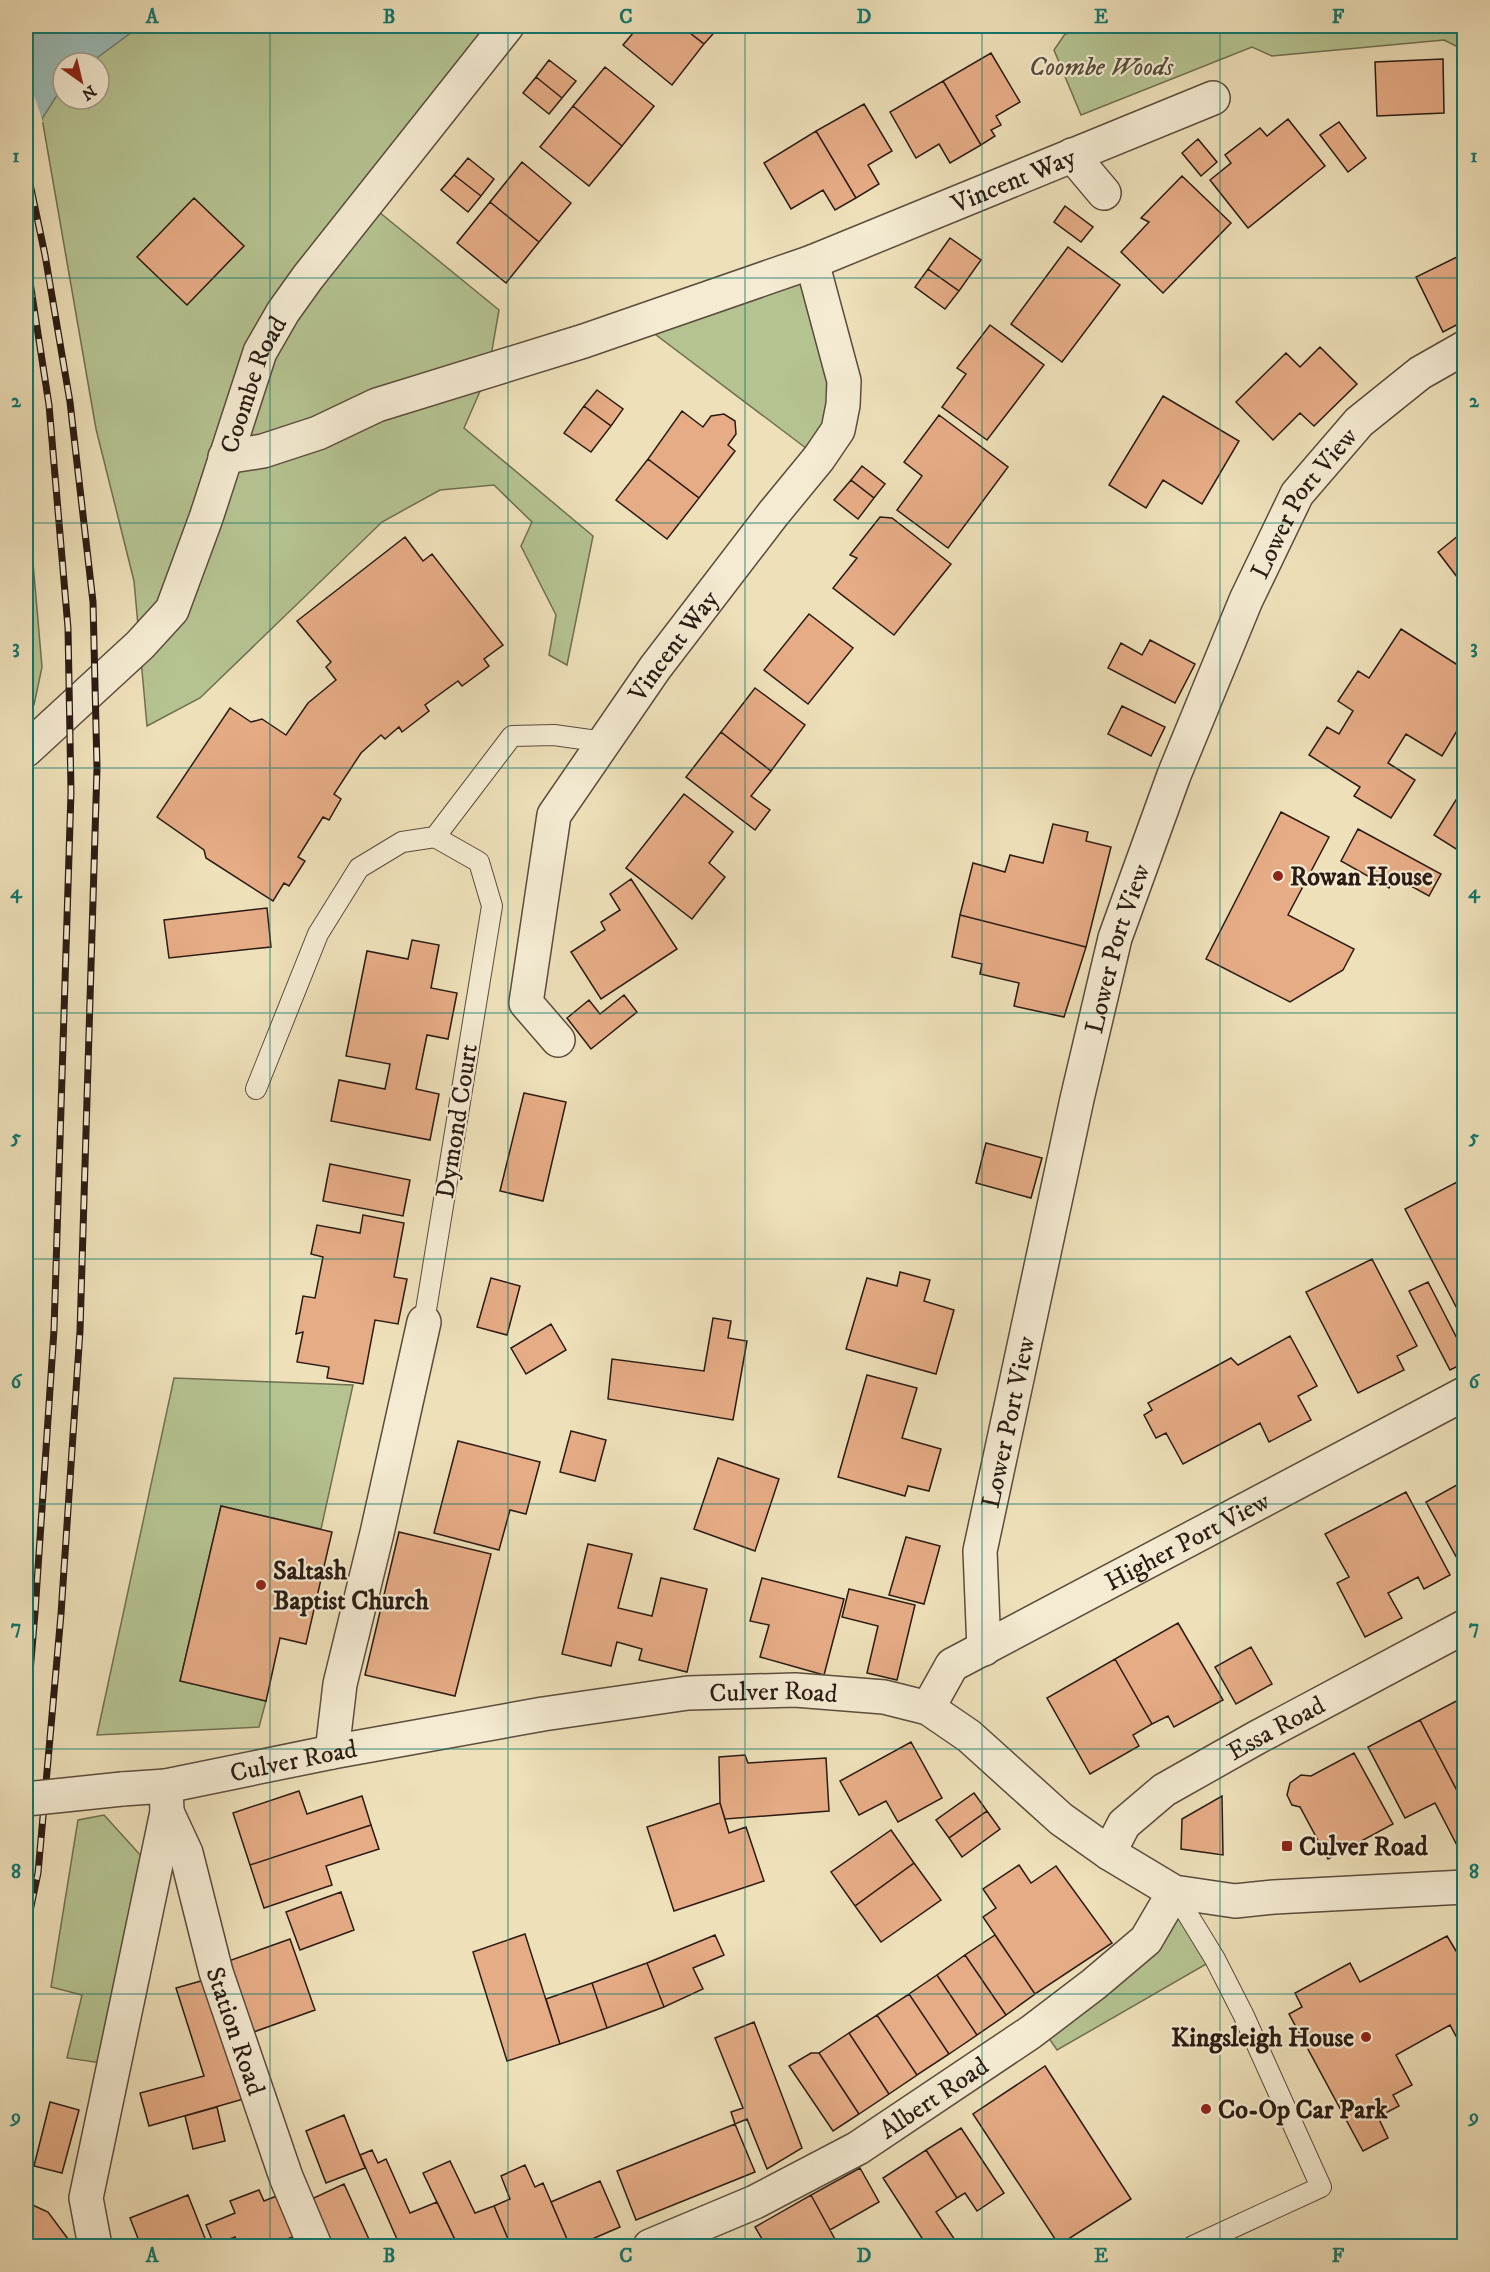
<svg xmlns="http://www.w3.org/2000/svg" width="1490" height="2272" font-family="'IM FELL DW Pica',serif">
<style>
.green{fill:#b5c391;stroke:#706f52;stroke-width:1.5;fill-rule:evenodd}
.water{fill:#9bbbb7;stroke:#6e7b76;stroke-width:1.5}
.pier{fill:#eee0b9}
.building{fill:#e6ac86;stroke:#2b1b14;stroke-width:1.5}
.lines{fill:none;stroke-linecap:round;stroke-linejoin:round}
.lane-casing{stroke:#5c4c3d;stroke-width:22}
.street-casing{stroke:#5c4c3d;stroke-width:36}
.lane{stroke:#f4ebd2;stroke-width:20}
.street{stroke:#f4ebd2;stroke-width:33}
.rail-casing{stroke:#2b1b14;stroke-width:7}
.rail{stroke:#f4ebd2;stroke-width:4.5;stroke-dasharray:14;stroke-linecap:butt}
.street-bridge-casing{stroke:#5c4c3d;stroke-width:36;stroke-linecap:butt}
.street-bridge{stroke:#f4ebd2;stroke-width:33}
.grid{fill:none;stroke:#0f766e;stroke-width:1.5;stroke-opacity:0.55}
.poi-dot{fill:#8f2418;stroke:#f4ebd2;stroke-width:2}
.labels{text-anchor:middle;stroke-width:4.5;stroke-linejoin:round;paint-order:stroke}
.park-label{font-size:26px;font-style:italic;fill:#544d3a;stroke:#f4ebd2}
.street-label{font-size:26px;fill:#2b1b14;stroke:#f4ebd2}
.poi-label{font-size:26px;font-weight:bold;fill:#2b1b14;stroke:#f4ebd2;text-anchor:start}
.neatline{fill:none;stroke:#0f766e;stroke-width:2}
.grid-label{font-size:20px;text-anchor:middle;font-weight:bold;fill:#0f766e}
</style>
<rect width="100%" height="100%" fill="#eee0b9"/>
<filter id="stains"><feTurbulence type="fractalNoise" baseFrequency=".00333" numOctaves="4"/><feColorMatrix values="0 0 0 0 .2 0 0 0 0 .09 0 0 0 0 .02 0 0 0 .5 -.17"/></filter>
<radialGradient id="worn" r=".72"><stop offset=".6" stop-color="#630" stop-opacity="0"/><stop offset="1" stop-color="#630" stop-opacity=".3"/></radialGradient>
<path class="green" d="M 26,26 L 507,26 L 368,203 L 499,310 L 488,373 L 464,428 L 593,536 L 567,665 L 549,655 L 556,615 L 521,546 L 532,522 L 494,485 L 440,490 L 382,522 L 200,698 L 147,726 L 134,581 L 96,429 ZM 63,63 L 99,63 L 99,99 L 63,99 Z
M 1110,26 L 1464,26 L 1464,50 L 1444,40 L 1272,56 L 1252,47 L 1081,115 L 1054,50 L 1065,34 Z
M 812,262 L 837,348 L 819,458 L 639,322 Z
M 26,481 L 42,667 L 34,705 L 26,707 Z
M 174,1378 L 353,1385 L 321,1529 L 221,1506 L 180,1681 L 266,1701 L 259,1727 L 97,1735 Z
M 104,1815 L 143,1858 L 101,2063 L 67,2058 L 82,1995 L 51,1987 L 78,1820 Z
M 1174,1892 L 1215,1959 L 1057,2050 L 1040,2025 Z"/>
<path class="water" d="M 26,26 L 140,26 L 90,63 L 63,63 L 63,86 L 42,119 L 26,130 Z"/>
<path class="pier" d="M 26,72 L 43,122 L 26,133 Z"/>
<path class="building" d="M 639,26 L 681,26 L 704,44 L 672,85 L 623,45 Z
M 681,26 L 720,26 L 704,44 Z
M 991,53 L 1020,102 L 996,116 L 1001,125 L 991,130 L 995,136 L 981,145 L 943,81 Z
M 1443,59 L 1444,113 L 1377,116 L 1375,62 Z
M 549,60 L 576,81 L 562,98 L 536,77 Z
M 605,67 L 654,106 L 622,146 L 573,106 Z
M 536,77 L 562,98 L 549,114 L 523,93 Z
M 943,81 L 981,145 L 950,163 L 939,144 L 916,158 L 890,112 Z
M 864,104 L 892,151 L 868,165 L 879,184 L 856,198 L 816,131 Z
M 573,106 L 622,146 L 589,186 L 540,147 Z
M 1288,119 L 1325,166 L 1248,228 L 1210,180 L 1231,163 L 1225,155 L 1260,128 L 1267,136 Z
M 1339,122 L 1366,158 L 1348,172 L 1320,135 Z
M 816,131 L 856,198 L 835,210 L 823,190 L 791,209 L 764,163 Z
M 1198,139 L 1217,162 L 1201,176 L 1182,153 Z
M 468,158 L 494,179 L 481,196 L 454,175 Z
M 522,162 L 571,203 L 539,242 L 490,202 Z
M 454,175 L 481,196 L 468,212 L 441,190 Z
M 1182,176 L 1231,223 L 1163,293 L 1121,252 L 1149,222 L 1141,218 Z
M 194,198 L 244,246 L 187,305 L 137,257 Z
M 490,202 L 539,242 L 506,283 L 457,243 Z
M 1065,206 L 1093,227 L 1081,242 L 1054,222 Z
M 950,238 L 981,260 L 959,291 L 928,269 Z
M 1068,247 L 1120,285 L 1062,362 L 1011,324 Z
M 1461,255 L 1464,262 L 1464,321 L 1443,332 L 1416,277 Z
M 928,269 L 959,291 L 945,309 L 915,287 Z
M 990,325 L 1044,365 L 987,440 L 942,407 L 966,374 L 957,368 Z
M 1320,347 L 1357,384 L 1314,426 L 1300,413 L 1273,440 L 1236,402 L 1286,353 L 1300,367 Z
M 597,390 L 623,409 L 611,426 L 584,406 Z
M 1163,396 L 1239,441 L 1202,504 L 1163,480 L 1146,508 L 1109,485 Z
M 584,406 L 611,426 L 591,452 L 564,433 Z
M 682,411 L 703,427 L 711,416 L 724,414 L 735,421 L 736,434 L 728,445 L 735,451 L 699,498 L 648,459 Z
M 939,415 L 1008,467 L 948,548 L 897,510 L 922,476 L 904,462 Z
M 648,459 L 699,498 L 667,539 L 616,500 Z
M 862,466 L 885,484 L 874,498 L 851,480 Z
M 851,480 L 874,498 L 858,519 L 834,500 Z
M 880,517 L 892,518 L 951,564 L 894,635 L 833,588 L 857,558 L 850,555 Z
M 1464,531 L 1464,586 L 1438,552 Z
M 405,537 L 423,561 L 432,554 L 503,645 L 484,659 L 489,666 L 462,686 L 458,681 L 425,705 L 429,711 L 402,732 L 399,727 L 385,739 L 381,735 L 361,753 L 334,794 L 341,799 L 329,820 L 323,817 L 298,857 L 305,861 L 289,886 L 284,883 L 273,901 L 206,858 L 204,850 L 157,817 L 230,708 L 251,722 L 262,719 L 286,735 L 308,703 L 336,680 L 326,667 L 331,662 L 297,621 Z
M 809,614 L 853,648 L 808,704 L 764,670 Z
M 1401,629 L 1464,669 L 1464,719 L 1442,756 L 1406,734 L 1388,763 L 1415,780 L 1391,818 L 1354,796 L 1360,787 L 1309,755 L 1327,727 L 1339,734 L 1353,711 L 1338,701 L 1358,671 L 1369,678 Z
M 1150,640 L 1195,664 L 1175,703 L 1108,668 L 1121,643 L 1142,655 Z
M 755,688 L 805,725 L 771,771 L 721,732 Z
M 1122,706 L 1165,727 L 1151,756 L 1108,734 Z
M 721,732 L 771,771 L 751,796 L 770,810 L 755,830 L 686,777 Z
M 1464,787 L 1464,854 L 1434,835 Z
M 684,794 L 733,832 L 709,863 L 725,877 L 692,919 L 626,868 Z
M 1281,812 L 1329,837 L 1288,915 L 1354,949 L 1343,970 L 1290,1002 L 1206,959 Z
M 1053,824 L 1088,832 L 1086,841 L 1111,847 L 1086,947 L 960,915 L 973,863 L 1005,872 L 1010,855 L 1043,863 Z
M 1358,829 L 1441,874 L 1429,896 L 1395,877 L 1389,888 L 1341,861 Z
M 631,879 L 677,949 L 601,999 L 571,952 L 605,930 L 601,922 L 620,910 L 610,894 Z
M 267,908 L 271,947 L 169,958 L 164,920 Z
M 960,915 L 1086,947 L 1064,1017 L 1014,1006 L 1019,983 L 980,974 L 982,964 L 952,957 Z
M 412,940 L 439,945 L 431,988 L 457,993 L 448,1039 L 427,1035 L 416,1089 L 439,1094 L 430,1140 L 331,1121 L 339,1080 L 385,1089 L 390,1064 L 346,1056 L 367,951 L 408,959 Z
M 624,995 L 637,1012 L 591,1049 L 567,1018 L 589,1000 L 600,1014 Z
M 524,1093 L 566,1102 L 543,1201 L 500,1191 Z
M 986,1143 L 1042,1158 L 1031,1198 L 976,1183 Z
M 330,1164 L 410,1180 L 403,1216 L 323,1201 Z
M 1459,1181 L 1464,1191 L 1464,1322 L 1405,1209 Z
M 363,1215 L 404,1223 L 394,1277 L 407,1279 L 398,1324 L 375,1320 L 363,1384 L 327,1378 L 329,1367 L 297,1362 L 303,1332 L 296,1334 L 303,1296 L 315,1298 L 323,1257 L 311,1254 L 317,1225 L 360,1233 Z
M 1372,1259 L 1417,1346 L 1397,1356 L 1404,1370 L 1358,1393 L 1306,1292 Z
M 900,1272 L 930,1280 L 924,1301 L 954,1310 L 936,1374 L 846,1349 L 867,1278 L 897,1286 Z
M 491,1278 L 520,1286 L 507,1335 L 477,1327 Z
M 1428,1282 L 1464,1352 L 1464,1363 L 1450,1370 L 1409,1291 Z
M 713,1318 L 731,1321 L 728,1338 L 747,1341 L 733,1420 L 608,1399 L 612,1359 L 704,1371 Z
M 551,1324 L 566,1350 L 526,1374 L 511,1348 Z
M 1290,1336 L 1317,1386 L 1298,1396 L 1311,1420 L 1269,1442 L 1260,1423 L 1183,1464 L 1166,1433 L 1156,1438 L 1144,1415 L 1152,1410 L 1148,1403 L 1231,1358 L 1238,1365 Z
M 867,1375 L 917,1388 L 902,1438 L 941,1449 L 929,1491 L 908,1486 L 905,1496 L 838,1477 Z
M 571,1431 L 606,1440 L 595,1481 L 560,1472 Z
M 458,1441 L 540,1462 L 526,1514 L 510,1510 L 499,1550 L 434,1533 Z
M 718,1458 L 779,1479 L 755,1551 L 694,1529 Z
M 1464,1481 L 1464,1571 L 1426,1502 Z
M 1406,1492 L 1450,1575 L 1424,1589 L 1418,1577 L 1388,1593 L 1402,1618 L 1365,1637 L 1337,1583 L 1349,1577 L 1325,1534 Z
M 221,1506 L 332,1532 L 306,1644 L 280,1638 L 266,1701 L 180,1681 Z
M 399,1532 L 491,1554 L 455,1696 L 365,1675 Z
M 906,1537 L 940,1546 L 924,1604 L 889,1595 Z
M 588,1544 L 632,1554 L 618,1608 L 652,1616 L 661,1578 L 707,1589 L 687,1672 L 639,1660 L 642,1649 L 617,1642 L 611,1666 L 562,1654 Z
M 762,1578 L 844,1599 L 824,1675 L 760,1657 L 769,1625 L 750,1621 Z
M 849,1589 L 915,1605 L 897,1680 L 867,1673 L 878,1626 L 842,1617 Z
M 1178,1623 L 1223,1700 L 1174,1727 L 1168,1716 L 1152,1724 L 1115,1659 Z
M 1251,1647 L 1272,1684 L 1236,1704 L 1215,1667 Z
M 1115,1659 L 1152,1724 L 1133,1735 L 1139,1746 L 1090,1774 L 1047,1698 Z
M 1464,1697 L 1464,1804 L 1420,1720 Z
M 1420,1720 L 1464,1804 L 1463,1857 L 1435,1803 L 1405,1818 L 1368,1747 Z
M 911,1742 L 942,1798 L 898,1822 L 886,1801 L 859,1815 L 840,1781 Z
M 1354,1753 L 1393,1824 L 1328,1859 L 1300,1807 L 1292,1805 L 1287,1795 L 1290,1783 L 1301,1775 L 1311,1776 Z
M 745,1755 L 748,1763 L 826,1758 L 829,1811 L 725,1819 L 720,1803 L 719,1757 Z
M 299,1791 L 307,1814 L 362,1796 L 371,1825 L 250,1865 L 233,1813 Z
M 974,1793 L 987,1811 L 949,1838 L 936,1820 Z
M 1222,1796 L 1223,1855 L 1181,1849 L 1182,1819 Z
M 720,1803 L 729,1833 L 746,1827 L 764,1881 L 674,1911 L 647,1827 Z
M 987,1811 L 1000,1829 L 962,1857 L 949,1838 Z
M 371,1825 L 379,1849 L 326,1866 L 332,1885 L 264,1908 L 250,1865 Z
M 891,1830 L 914,1863 L 855,1906 L 831,1872 Z
M 914,1863 L 941,1900 L 881,1942 L 855,1906 Z
M 1019,1865 L 1031,1883 L 1056,1866 L 1112,1943 L 1035,1994 L 983,1917 L 996,1908 L 983,1889 Z
M 341,1892 L 354,1930 L 300,1950 L 286,1912 Z
M 525,1934 L 560,2044 L 507,2061 L 473,1952 Z
M 715,1935 L 724,1955 L 693,1968 L 703,1989 L 664,2007 L 647,1963 Z
M 995,1935 L 1035,1994 L 1006,2015 L 965,1955 Z
M 1447,1936 L 1464,1964 L 1464,2051 L 1450,2025 L 1396,2055 L 1412,2085 L 1393,2095 L 1399,2106 L 1378,2117 L 1388,2138 L 1363,2151 L 1289,2014 L 1302,2007 L 1295,1993 L 1350,1963 L 1360,1982 Z
M 290,1939 L 315,2010 L 248,2034 L 223,1963 Z
M 965,1955 L 1006,2015 L 977,2035 L 937,1975 Z
M 647,1963 L 664,2007 L 607,2028 L 592,1983 Z
M 937,1975 L 977,2035 L 949,2054 L 909,1994 Z
M 208,1979 L 247,2098 L 149,2126 L 140,2093 L 204,2076 L 176,1988 Z
M 592,1983 L 607,2028 L 560,2044 L 546,1999 Z
M 909,1994 L 949,2054 L 917,2075 L 877,2015 Z
M 877,2015 L 917,2075 L 889,2094 L 849,2033 Z
M 754,2022 L 802,2148 L 767,2169 L 747,2119 L 735,2124 L 731,2112 L 743,2108 L 715,2038 Z
M 849,2033 L 889,2094 L 859,2114 L 819,2053 Z
M 811,2053 L 819,2053 L 859,2114 L 833,2131 L 789,2066 Z
M 1045,2066 L 1131,2199 L 1059,2245 L 973,2114 Z
M 50,2102 L 79,2110 L 62,2173 L 34,2166 Z
M 217,2107 L 225,2141 L 193,2149 L 185,2116 Z
M 344,2115 L 365,2168 L 326,2183 L 306,2131 Z
M 735,2124 L 755,2172 L 636,2220 L 617,2171 Z
M 961,2128 L 1004,2193 L 977,2211 L 965,2193 L 957,2198 L 926,2150 Z
M 372,2150 L 378,2163 L 386,2159 L 410,2213 L 437,2202 L 458,2246 L 400,2246 L 360,2155 Z
M 926,2150 L 957,2198 L 936,2212 L 959,2246 L 927,2246 L 883,2178 Z
M 450,2161 L 475,2213 L 494,2206 L 511,2246 L 458,2246 L 423,2173 Z
M 525,2165 L 535,2187 L 543,2183 L 570,2246 L 511,2246 L 494,2206 L 510,2199 L 501,2176 Z
M 860,2168 L 879,2202 L 830,2230 L 811,2195 Z
M 600,2181 L 620,2227 L 576,2246 L 570,2246 L 551,2202 Z
M 344,2184 L 372,2246 L 324,2246 L 305,2202 Z
M 259,2190 L 264,2201 L 284,2193 L 301,2234 L 268,2246 L 239,2246 L 235,2237 L 214,2245 L 206,2225 L 235,2213 L 230,2201 Z
M 188,2195 L 208,2246 L 141,2246 L 130,2218 Z
M 811,2195 L 837,2243 L 830,2246 L 766,2246 L 755,2227 Z
M 26,2202 L 48,2212 L 71,2243 L 70,2246 L 26,2246 Z
M 301,2234 L 306,2246 L 268,2246 Z"/>
<g class="lines">
<g class="lane-casing">
<path id="lane" d="M 435,837 L 512,736 L 554,735 L 604,742
M 256,1089 L 318,934 L 359,868 L 402,842 L 435,837 L 479,862 L 492,906 L 424,1322
M 1174,1892 L 1215,1959 L 1244,2016 L 1321,2187 L 1193,2246"/>
</g>
<g class="street-casing">
<g id="street">
<path d="M 1072,155 L 1104,193"/>
<path id="s1" d="M 225,457 L 263,451 L 318,433 L 377,405 L 584,341 L 812,262 L 1213,98"/>
<path id="s2" d="M 26,750 L 140,645 L 172,610 L 206,518 L 260,352 L 283,312 L 308,277 L 507,26"/>
<path id="s3" d="M 558,1040 L 526,1003 L 554,815 L 655,668 L 773,514 L 819,458 L 838,430 L 843,405 L 844,381 L 812,262"/>
<path id="s4" d="M 984,1649 L 980,1551 L 1077,1099 L 1115,938 L 1174,775 L 1246,600 L 1297,494 L 1359,422 L 1420,373 L 1464,348"/>
<path id="s5" d="M 928,1708 L 952,1665 L 1464,1394"/>
<path d="M 332,1752 L 340,1684 L 377,1533 L 424,1322"/>
<path id="s6" d="M 122,1789 L 166,1786 L 332,1752 L 543,1714 L 688,1693 L 795,1690 L 884,1697 L 928,1708 L 969,1736 L 1061,1819 L 1109,1853 L 1174,1892 L 1235,1901 L 1274,1897 L 1464,1887"/>
<path id="s7" d="M 167,1812 L 186,1853 L 216,1972 L 286,2177 L 315,2246"/>
<path id="s8" d="M 1109,1853 L 1124,1824 L 1164,1790 L 1256,1738 L 1464,1627"/>
<path d="M 95,2246 L 86,2198 L 167,1812 L 166,1786"/>
<path id="s9" d="M 650,2246 L 755,2202 L 858,2148 L 1031,2032 L 1094,1984 L 1146,1940 L 1174,1892"/>
</g>
</g>
<use href="#lane" class="lane"/>
<use href="#street" class="street"/>
<g class="rail-casing">
<path id="rail" d="M 26,165 L 45,255 L 70,402 L 93,602 L 97,768 L 80,1331 L 61,1614 L 38,1873 L 26,1930
M 26,256 L 49,405 L 68,628 L 71,792 L 54,1330 L 35,1613 L 26,1720"/>
</g>
<use href="#rail" class="rail"/>
<g class="street-bridge-casing">
<path id="street-bridge" d="M 26,1799 L 122,1789"/>
</g>
<use href="#street-bridge" class="street-bridge"/>
</g>
<path class="grid" d="M 270,26 L 270,2246M 508,26 L 508,2246M 745,26 L 745,2246M 982,26 L 982,2246M 1220,26 L 1220,2246M 26,278 L 1464,278M 26,523 L 1464,523M 26,768 L 1464,768M 26,1013 L 1464,1013M 26,1259 L 1464,1259M 26,1504 L 1464,1504M 26,1749 L 1464,1749M 26,1994 L 1464,1994"/>
<g class="poi-dot">
<circle cx="1278" cy="876" r="6"/>
<circle cx="261" cy="1585" r="6"/>
<rect x="1281" y="1840" width="12" height="12" rx="3"/>
<circle cx="1366" cy="2037" r="6"/>
<circle cx="1206" cy="2109" r="6"/>
</g>
<g class="labels">
<g class="park-label">
<text x="1101" y="75">Coombe Woods</text>
</g>
<g class="street-label">
<text dy="9" stroke="none"><textPath href="#s1" startOffset="837">Vincent Way</textPath></text>
<text dy="9" stroke="none"><textPath href="#s2" startOffset="442">Coombe Road</textPath></text>
<text dy="9" stroke="none"><textPath href="#s4" startOffset="1202">Lower Port View</textPath></text>
<text dy="9" stroke="none"><textPath href="#s3" startOffset="446">Vincent Way</textPath></text>
<text dy="9" stroke="none"><textPath href="#s4" startOffset="716">Lower Port View</textPath></text>
<text transform="translate(456 1121) rotate(-81)" y="9">Dymond Court</text>
<text dy="9" stroke="none"><textPath href="#s4" startOffset="230">Lower Port View</textPath></text>
<text dy="9" stroke="none"><textPath href="#s5" startOffset="315">Higher Port View</textPath></text>
<text dy="9" stroke="none"><textPath href="#s6" startOffset="660">Culver Road</textPath></text>
<text dy="9" stroke="none"><textPath href="#s8" startOffset="213">Essa Road</textPath></text>
<text dy="9" stroke="none"><textPath href="#s6" startOffset="174">Culver Road</textPath></text>
<text dy="9" stroke="none"><textPath href="#s7" startOffset="230">Station Road</textPath></text>
<text dy="9" stroke="none"><textPath href="#s9" startOffset="321">Albert Road</textPath></text>
</g>
<g class="poi-label">
<text x="1290" y="885">Rowan House</text>
<text x="273" y="1579">Saltash<tspan x="273" dy="30">Baptist Church</tspan></text>
<text x="1299" y="1855">Culver Road</text>
<text x="1354" y="2046" text-anchor="end">Kingsleigh House</text>
<text x="1218" y="2118">Co-Op Car Park</text>
</g>
</g>
<rect width="1490" height="2272" fill="none" stroke="#eee0b9" stroke-width="66"/>
<g transform="translate(81 81) rotate(146)"><circle r="28" fill="#f4ebd2" stroke="#a49886" stroke-width="1.5"/>
<path d="M0-4.5L10 22L0 15L-10 22Z" fill="#8f2418"/>
<text y="-9" font-size="16" font-weight="bold" text-anchor="middle" fill="#2b1b14">N</text>
</g>
<rect x="33" y="33" width="1424" height="2206" class="neatline"/>
<g class="grid-label">
<text x="152" y="23">A</text>
<text x="389" y="23">B</text>
<text x="626" y="23">C</text>
<text x="864" y="23">D</text>
<text x="1101" y="23">E</text>
<text x="1338" y="23">F</text>
<text x="16" y="162">1</text>
<text x="1474" y="162">1</text>
<text x="16" y="407">2</text>
<text x="1474" y="407">2</text>
<text x="16" y="653">3</text>
<text x="1474" y="653">3</text>
<text x="16" y="898">4</text>
<text x="1474" y="898">4</text>
<text x="16" y="1143">5</text>
<text x="1474" y="1143">5</text>
<text x="16" y="1388">6</text>
<text x="1474" y="1388">6</text>
<text x="16" y="1633">7</text>
<text x="1474" y="1633">7</text>
<text x="16" y="1878">8</text>
<text x="1474" y="1878">8</text>
<text x="16" y="2123">9</text>
<text x="1474" y="2123">9</text>
<text x="152" y="2262">A</text>
<text x="389" y="2262">B</text>
<text x="626" y="2262">C</text>
<text x="864" y="2262">D</text>
<text x="1101" y="2262">E</text>
<text x="1338" y="2262">F</text>
</g>
<rect width="100%" height="100%" filter="url(#stains)"/>
<rect width="100%" height="100%" fill="url(#worn)"/>
</svg>
